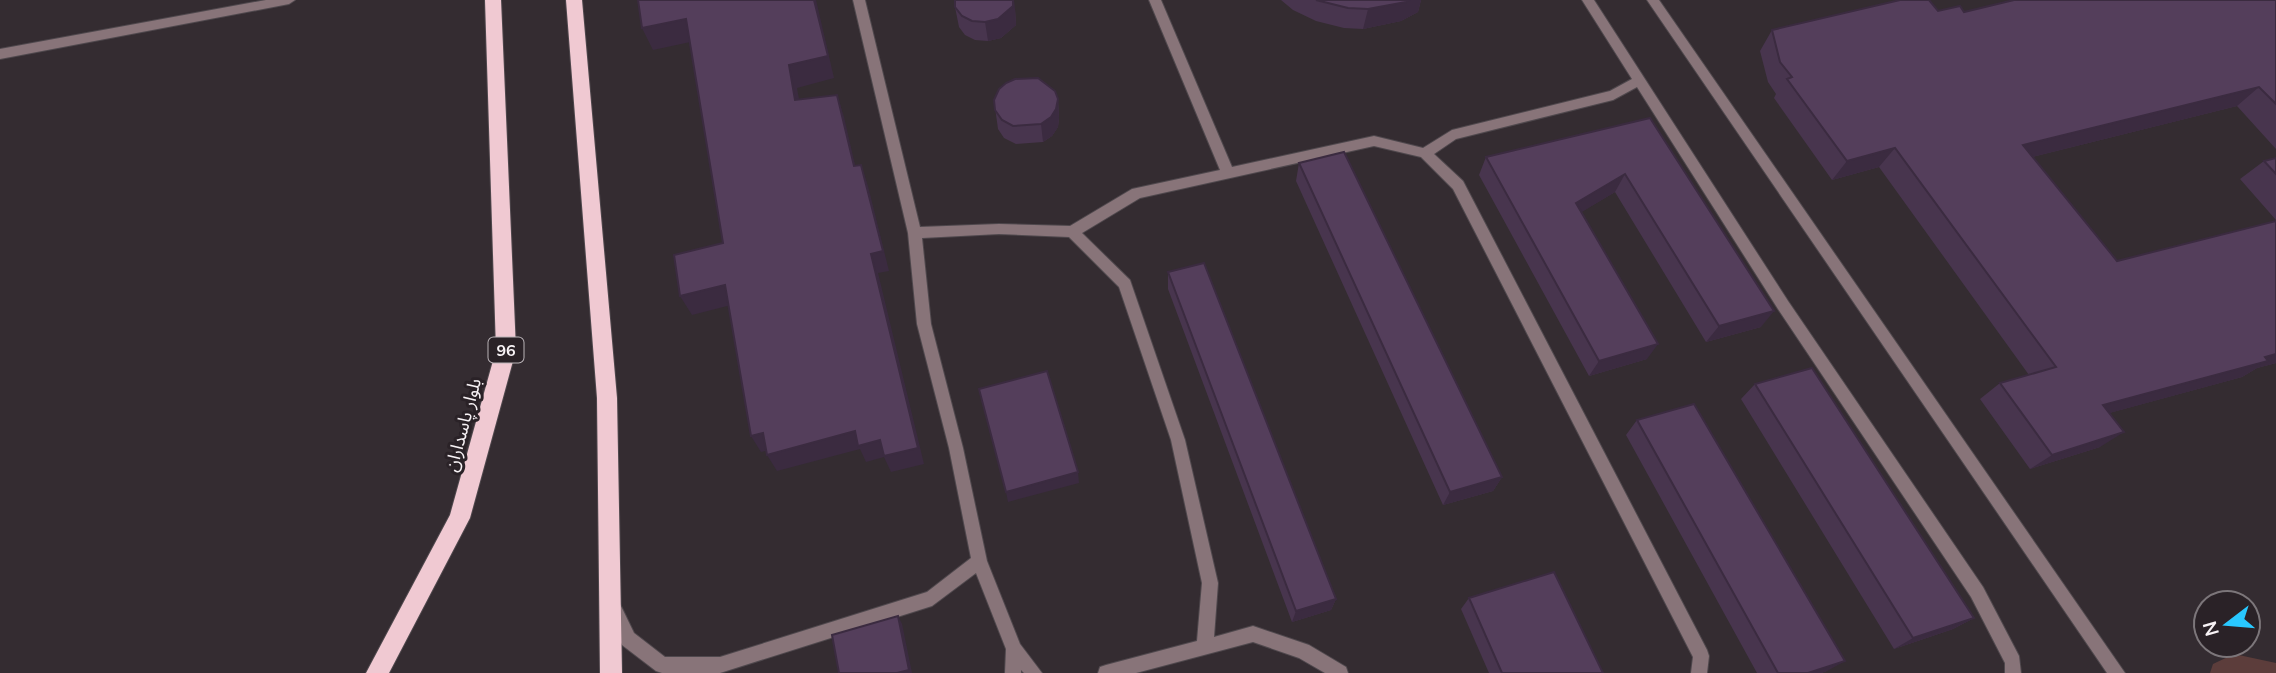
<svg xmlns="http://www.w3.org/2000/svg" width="2276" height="673" font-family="Mulish,'Noto Sans Arabic',sans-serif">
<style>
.green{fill:#5c3d3b}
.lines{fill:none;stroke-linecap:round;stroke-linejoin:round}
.service-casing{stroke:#4f484d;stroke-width:2}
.trunk-casing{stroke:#4f484d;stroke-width:2}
.service{fill:#887479;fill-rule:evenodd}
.trunk{fill:#f0c9d2;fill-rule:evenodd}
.wall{fill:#48354e}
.shaded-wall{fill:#3b2b40}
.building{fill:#543e5b;stroke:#3b2b40;stroke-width:2}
.labels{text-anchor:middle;stroke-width:6;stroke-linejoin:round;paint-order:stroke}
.shield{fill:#2a2227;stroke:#bab4b8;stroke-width:2}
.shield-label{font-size:16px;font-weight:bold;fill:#f8f3f6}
.street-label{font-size:18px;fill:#f8f3f6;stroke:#2a2227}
</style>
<rect width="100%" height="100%" fill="#342c31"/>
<path class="green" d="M 2234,654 L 2276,663 L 2276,673 L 2210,673 L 2213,664 Z"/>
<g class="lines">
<g class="service-casing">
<path id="service" d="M 266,0 L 295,0 L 289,4 L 0,59 L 0,49 Z
M 853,0 L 865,0 L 920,227 L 999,224 L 1070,226 L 1132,189 L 1220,170 L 1149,0 L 1161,0 L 1232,167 L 1374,136 L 1423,148 L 1452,130 L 1610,91 L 1632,79 L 1582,0 L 1594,0 L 1788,301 L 1983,587 L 2019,656 L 2021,673 L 2005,673 L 2005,663 L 1971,597 L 1778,309 L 1637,87 L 1613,100 L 1456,139 L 1434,154 L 1463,181 L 1707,650 L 1709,656 L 1707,673 L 1691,673 L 1693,657 L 1453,189 L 1421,157 L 1374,146 L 1140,198 L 1082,233 L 1130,280 L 1185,440 L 1218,583 L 1214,637 L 1253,626 L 1309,645 L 1346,667 L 1348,673 L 1325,673 L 1299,658 L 1253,642 L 1136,673 L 1098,673 L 1100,667 L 1106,665 L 1197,641 L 1202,583 L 1171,440 L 1119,287 L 1069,237 L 999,234 L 922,238 L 931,324 L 963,448 L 987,561 L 1020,644 L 1042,673 L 1024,673 L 1021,670 L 1021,673 L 1005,673 L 1006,649 L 976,573 L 932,606 L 720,673 L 662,673 L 656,671 L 622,645 L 605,607 L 607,602 L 613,599 L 619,602 L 634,633 L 665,657 L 720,657 L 927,592 L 971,558 L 949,448 L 917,324 L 908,233 Z
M 1647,0 L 1659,0 L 2125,673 L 2107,673 Z"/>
</g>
<g class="trunk-casing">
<path id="trunk" d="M 485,0 L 501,0 L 516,350 L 470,518 L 389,673 L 366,673 L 450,515 L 496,350 Z
M 566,0 L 582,0 L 617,398 L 622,673 L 600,673 L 597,398 Z"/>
</g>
<use href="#service" class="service"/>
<use href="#trunk" class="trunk"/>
</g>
<path class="wall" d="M 1281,0 L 1421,0 L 1418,12 L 1401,21 L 1363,29 L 1344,28 L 1316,21 L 1293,10 Z
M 2276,0 L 2276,149 L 2237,106 L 2032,157 L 2117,261 L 2276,221 L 2276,363 L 2257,368 L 2242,377 L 2109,413 L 2100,447 L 2030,469 L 1980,399 L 2000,383 L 2029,375 L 1879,167 L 1832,180 L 1774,98 L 1776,94 L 1768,82 L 1760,51 L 1772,30 L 1938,11 L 1964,12 Z
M 955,7 L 1015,9 L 1016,25 L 1001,38 L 988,41 L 975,40 L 965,35 L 959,27 Z
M 1058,99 L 1059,118 L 1058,127 L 1052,136 L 1043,142 L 1016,144 L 1004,138 L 998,129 L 994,100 Z
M 1650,118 L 1761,327 L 1706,342 L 1615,192 L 1581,212 L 1647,359 L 1589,376 L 1479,175 L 1486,157 Z
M 2276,158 L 2276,220 L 2240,179 L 2264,161 Z
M 1299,163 L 1502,477 L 1493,491 L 1443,505 L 1296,181 Z
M 1168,272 L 1336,599 L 1331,610 L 1292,622 L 1168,289 Z
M 1755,384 L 1974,618 L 1953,629 L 1894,649 L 1741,399 Z
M 1637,420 L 1827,671 L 1821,673 L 1757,673 L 1626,435 Z
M 1469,598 L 1603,673 L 1489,673 L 1461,609 Z"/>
<path class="shaded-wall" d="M 814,0 L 816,0 L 834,78 L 797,88 L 803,121 L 795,100 L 789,65 Z
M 1013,0 L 1014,0 L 1015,9 L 1016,25 L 1001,38 L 988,41 L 985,22 Z
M 1409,0 L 1421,0 L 1418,12 L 1401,21 L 1363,29 L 1368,9 Z
M 686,19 L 695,41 L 653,50 L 642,28 Z
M 2259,87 L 2237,106 L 2004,164 L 2023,145 Z
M 837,95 L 844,117 L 860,187 L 854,166 Z
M 1058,99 L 1059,118 L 1058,127 L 1052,136 L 1043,142 L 1041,124 Z
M 1895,148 L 1879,167 L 1832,180 L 1847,161 Z
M 861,165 L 868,186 L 889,271 L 878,273 L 924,464 L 891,472 L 884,457 L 866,462 L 860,449 L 777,471 L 767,455 L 871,254 Z
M 1625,174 L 1615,192 L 1567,221 L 1576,203 Z
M 725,285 L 735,304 L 692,315 L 680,296 Z
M 1774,311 L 1761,327 L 1706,342 L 1719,326 Z
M 1658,344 L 1647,359 L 1589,376 L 1599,361 Z
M 2276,354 L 2276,363 L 2257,368 L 2242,377 L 2080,421 L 2103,405 Z
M 2124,432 L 2100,447 L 2030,469 L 2052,455 Z
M 763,433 L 773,449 L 761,452 L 751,436 Z
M 1078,472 L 1079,483 L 1008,502 L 1006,492 Z
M 1502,477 L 1493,491 L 1443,505 L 1450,492 Z
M 1336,599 L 1331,610 L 1292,622 L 1296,611 Z
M 898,616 L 902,624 L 912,673 L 897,673 Z
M 1974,618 L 1953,629 L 1894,649 L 1913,638 Z
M 1845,661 L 1827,671 L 1821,673 L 1808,673 Z"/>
<path class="building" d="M 638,0 L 814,0 L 828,56 L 789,65 L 795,100 L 837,95 L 854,166 L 861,165 L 883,251 L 871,254 L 918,448 L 884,456 L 880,440 L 858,446 L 855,431 L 767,455 L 763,433 L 751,436 L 725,285 L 680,296 L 674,255 L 723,243 L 686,19 L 642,28 Z
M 955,0 L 1013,0 L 1013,6 L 998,19 L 985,22 L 972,21 L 962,16 L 955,7 Z
M 1316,0 L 1409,0 L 1406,2 L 1368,9 L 1348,8 Z
M 1900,0 L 1929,0 L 1938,11 L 1960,6 L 1964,12 L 2014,0 L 2276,0 L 2276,104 L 2259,87 L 2023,145 L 2117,261 L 2276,221 L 2276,354 L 2265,357 L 2268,361 L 2103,405 L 2124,432 L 2052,455 L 2000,383 L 2056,367 L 1895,148 L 1847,161 L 1787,79 L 1792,77 L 1780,62 L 1772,30 Z
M 1038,78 L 1055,91 L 1058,99 L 1056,109 L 1051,117 L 1041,124 L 1013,126 L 1002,120 L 995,110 L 994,100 L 999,89 L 1006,83 L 1015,79 Z
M 1650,118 L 1774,311 L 1719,326 L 1625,174 L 1576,203 L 1658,344 L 1599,361 L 1486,157 Z
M 1344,152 L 1502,477 L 1450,492 L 1299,163 Z
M 2276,158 L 2276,174 L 2264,161 Z
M 1204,263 L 1336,599 L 1296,611 L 1168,272 Z
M 1812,368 L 1974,618 L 1913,638 L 1755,384 Z
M 1047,371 L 1078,472 L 1006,492 L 979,389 Z
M 1694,404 L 1845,661 L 1808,673 L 1778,673 L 1637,420 Z
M 1554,572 L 1603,673 L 1502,673 L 1469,598 Z
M 898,616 L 909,670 L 897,673 L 839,673 L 832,635 Z"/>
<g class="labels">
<rect class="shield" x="488.5" y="337.5" width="35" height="25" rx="5"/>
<g class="shield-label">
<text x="506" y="356">96</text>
</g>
<g class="street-label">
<text transform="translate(463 425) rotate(-75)" y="6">بلوار پاسداران</text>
</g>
</g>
<g transform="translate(2227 624) rotate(254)"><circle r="33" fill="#2a2227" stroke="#7c767a" stroke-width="2"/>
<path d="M0-5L12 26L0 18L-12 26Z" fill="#29c8ff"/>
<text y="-10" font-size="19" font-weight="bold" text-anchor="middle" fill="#f8f3f6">N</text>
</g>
</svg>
